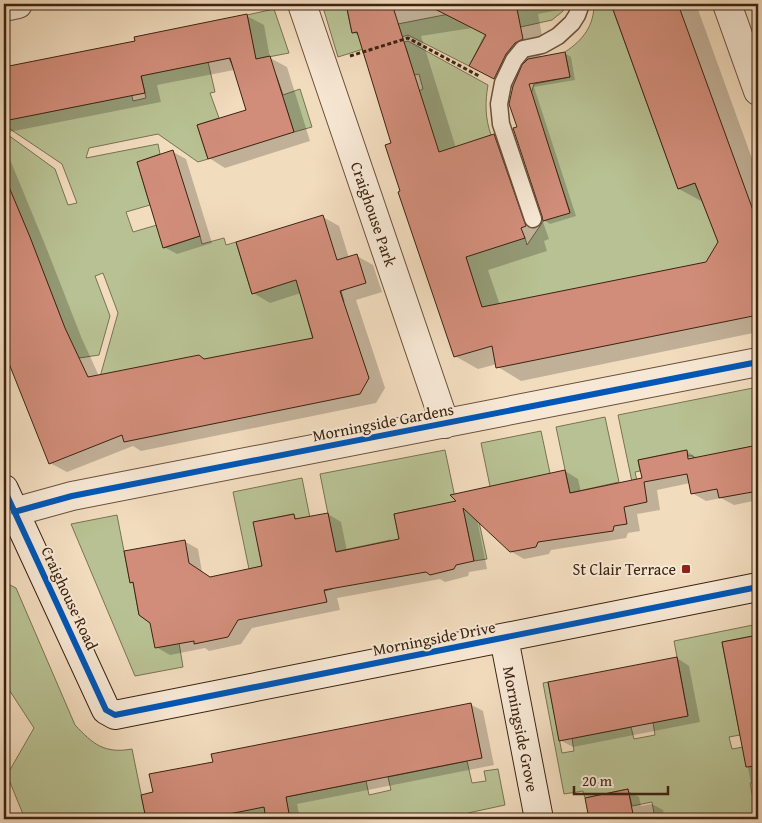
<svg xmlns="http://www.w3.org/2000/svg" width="762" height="823" font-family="'Gentium Book Plus',serif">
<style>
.green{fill:#b8c193;stroke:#7a7252}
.shadow{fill:#0003}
.building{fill:#d18d7a;stroke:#3c2310}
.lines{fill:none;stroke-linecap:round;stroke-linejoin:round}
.lane-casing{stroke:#6a513c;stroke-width:19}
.street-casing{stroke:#6a513c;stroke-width:30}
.secondary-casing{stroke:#3c2310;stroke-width:30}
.path{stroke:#3c2310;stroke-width:3;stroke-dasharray:4 2.5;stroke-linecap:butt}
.lane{stroke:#f7e8d5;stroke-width:16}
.street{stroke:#f7e8d5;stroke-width:28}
.secondary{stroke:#f7e8d5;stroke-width:28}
.cycleway-casing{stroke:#f7e8d5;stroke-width:9}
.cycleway{stroke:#0057b8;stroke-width:6}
.poi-dot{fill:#8f2418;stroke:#f7e8d5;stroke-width:2}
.labels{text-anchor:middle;stroke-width:4;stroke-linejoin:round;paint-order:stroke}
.street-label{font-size:16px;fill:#3c2310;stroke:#f7e8d5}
.poi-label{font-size:16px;fill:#3c2310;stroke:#f7e8d5;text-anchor:end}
</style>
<rect width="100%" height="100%" fill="#f2dcbe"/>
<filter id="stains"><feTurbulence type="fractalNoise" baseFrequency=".004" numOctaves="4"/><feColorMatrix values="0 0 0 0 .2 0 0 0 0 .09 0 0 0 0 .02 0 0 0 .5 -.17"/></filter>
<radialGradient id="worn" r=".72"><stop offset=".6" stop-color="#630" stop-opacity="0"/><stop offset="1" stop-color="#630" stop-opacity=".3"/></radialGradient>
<path class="green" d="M 322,4 L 346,4 L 352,33 L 500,4 L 566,4 L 563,11 L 552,20 L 485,35 L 469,66 L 408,35 L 338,57 Z
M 594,4 L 611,4 L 678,189 L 695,183 L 724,256 L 718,260 L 487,323 L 425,132 L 419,91 L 423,89 L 419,74 L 414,75 L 406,48 L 366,60 L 364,55 L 408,41 L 488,85 C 485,102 485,118 491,135 L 468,143 L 525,238 L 527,245 L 544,220 L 570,212 L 531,94 L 534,84 L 570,77 L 565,52 C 583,40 594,26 594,4 Z
M 274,9 L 289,53 L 263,58 L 267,77 L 276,75 L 283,95 L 300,89 L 312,127 L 294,132 L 283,98 L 277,100 L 241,85 L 229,58 L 237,57 L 256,61 L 247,15 Z
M 208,62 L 215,92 L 210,93 L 219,118 L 197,125 L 208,159 L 198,162 L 158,134 L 89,148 L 86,158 L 158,144 L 160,154 L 137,162 L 150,205 L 126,212 L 133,232 L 157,225 L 164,248 L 200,236 L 202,244 L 224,238 L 226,245 L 236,242 L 252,294 L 274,287 L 269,269 L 346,289 L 341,291 L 344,302 L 306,314 L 318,358 L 98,384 L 118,313 L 103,273 L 95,276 L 110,316 L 99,355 L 79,358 L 64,353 L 59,314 L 10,191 L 4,194 L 4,132 L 55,169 L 68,205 L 77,203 L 62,164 L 4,125 L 4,111 L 130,86 L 133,101 L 146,98 L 141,75 Z
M 758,387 L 758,445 L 711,455 L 696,474 L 693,456 L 688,456 L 686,450 L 638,460 L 640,471 L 635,472 L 637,481 L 632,482 L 618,415 Z
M 605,417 L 619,482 L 570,493 L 556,427 Z
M 541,431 L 551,478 L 491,491 L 481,443 Z
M 445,450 L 457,507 L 475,503 L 487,559 L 474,561 L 465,519 L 433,526 L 428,507 L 394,514 L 398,533 L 405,531 L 414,573 L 391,540 L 325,554 L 332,589 L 324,591 L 317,555 L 302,558 L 293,514 L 254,522 L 262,566 L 249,569 L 233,492 L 302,478 L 315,543 L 333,539 L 320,474 Z
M 117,515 L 130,582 L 133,582 L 139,615 L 179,643 L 183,667 L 135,676 L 71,524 Z
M 4,582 L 16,588 L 75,725 C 93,744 104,754 132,749 L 146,818 L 156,816 L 157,819 L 25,819 L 7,775 L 34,728 L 4,682 Z
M 758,624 L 758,635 L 722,642 L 740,735 L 729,737 L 732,749 L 755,745 L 758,742 L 758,781 L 750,783 L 755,809 L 758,809 L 758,819 L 655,819 L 652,802 L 632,806 L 628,789 L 585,798 L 583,791 L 564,794 L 543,683 L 548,682 L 562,753 L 574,751 L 572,738 L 631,727 L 634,739 L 655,735 L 653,722 L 688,715 L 674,641 Z
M 467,761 L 472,783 L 486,781 L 484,771 L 498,769 L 505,805 L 468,813 L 469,819 L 204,819 L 223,815 L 222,810 L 263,802 L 266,815 L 286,797 L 366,781 L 369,795 L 391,790 L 388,777 Z"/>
<path class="shadow" d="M 347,4 L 589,4 L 538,14 L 545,52 L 536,59 L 565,53 L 571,57 L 575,80 L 534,87 L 576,216 L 550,224 L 544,220 L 518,128 L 513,89 L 470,66 L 487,36 L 472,28 L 421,36 L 456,148 L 494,136 L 517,149 L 549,239 L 544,241 L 547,251 L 488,270 L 500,305 L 707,263 L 720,242 L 703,202 L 679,189 L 614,10 L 603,4 L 696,4 L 758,175 L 758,332 L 521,381 L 498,367 L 497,364 L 478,369 L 455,356 L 393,143 L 359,36 L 353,32 Z
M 247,16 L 264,25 L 270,58 L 287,67 L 310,141 L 225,168 L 209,158 L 247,111 L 234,70 L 157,85 L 161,102 L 4,133 L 4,68 L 136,42 Z
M 4,145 L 46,247 L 82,339 L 99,376 L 205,360 L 314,339 L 301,293 L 270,303 L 253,293 L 323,217 L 339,226 L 349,258 L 357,256 L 373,265 L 382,292 L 356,300 L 385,388 L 376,403 L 141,451 L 133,446 L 67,472 L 50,463 L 4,348 Z
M 173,152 L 186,159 L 212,243 L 177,254 L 164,247 Z
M 758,447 L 758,500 L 734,505 L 721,498 L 706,501 L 692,493 L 690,483 L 657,490 L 660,510 L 637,514 L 640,531 L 628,533 L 626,538 L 551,550 L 549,554 L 524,559 L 510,551 L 477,519 L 487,569 L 469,572 L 468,576 L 445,582 L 440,579 L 337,598 L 340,610 L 252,628 L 241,644 L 209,651 L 205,648 L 170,655 L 156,647 L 151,622 L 134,584 L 131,582 L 184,541 L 198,549 L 202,572 L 211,578 L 264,567 L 293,516 L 300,520 L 328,514 L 341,522 L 347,551 L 400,540 L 459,502 L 565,471 L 578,479 L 581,492 L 643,479 L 686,451 L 699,459 Z
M 758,636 L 758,818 L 723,643 Z
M 677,658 L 689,666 L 700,722 L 573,747 L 560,740 Z
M 470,704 L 483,711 L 494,765 L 297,804 L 300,819 L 268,819 L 267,816 L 249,819 L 147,819 L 143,796 L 154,793 L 214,763 Z
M 628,791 L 639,797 L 641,806 L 652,804 L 663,810 L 665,819 L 590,819 L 586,799 Z"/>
<path class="building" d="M 346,4 L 392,4 L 439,152 L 494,134 L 526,226 L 521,228 L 525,238 L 466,257 L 482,307 L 706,262 L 718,242 L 695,183 L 678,189 L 611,4 L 678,4 L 758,224 L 758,315 L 496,368 L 492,346 L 454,357 L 398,192 L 400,191 L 385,145 L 391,143 L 357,32 L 352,33 Z
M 425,4 L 516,4 L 523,39 L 515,43 L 506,54 L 494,79 L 469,66 L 486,35 Z
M 247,14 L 256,59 L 270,56 L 294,132 L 208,159 L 197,125 L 246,110 L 230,58 L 141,76 L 145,93 L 4,121 L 4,67 L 135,41 L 134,37 Z
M 565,52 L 570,77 L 529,84 L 570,213 L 543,221 L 542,216 L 513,128 L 517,127 L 509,104 L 513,86 L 522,65 L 528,59 Z
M 173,150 L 200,236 L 163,248 L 137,162 Z
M 4,175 L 30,237 L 65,328 L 88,377 L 199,355 L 204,359 L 313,338 L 296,280 L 252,294 L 236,242 L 323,215 L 337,260 L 357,254 L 366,283 L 340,291 L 369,378 L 360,394 L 124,442 L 122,435 L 49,464 L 4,351 Z
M 758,445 L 758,491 L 719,498 L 717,489 L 691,494 L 687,474 L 644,482 L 647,502 L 624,507 L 627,524 L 614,526 L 613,531 L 538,542 L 536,547 L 510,552 L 463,508 L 474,561 L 456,565 L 454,569 L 430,575 L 426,572 L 324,590 L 327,602 L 238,620 L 228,637 L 194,644 L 194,641 L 155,648 L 150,623 L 139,615 L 133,582 L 130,583 L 124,551 L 185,540 L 189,563 L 210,577 L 262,566 L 253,522 L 294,514 L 295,519 L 328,513 L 336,552 L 399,539 L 394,514 L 456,501 L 450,495 L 565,470 L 570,493 L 642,478 L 638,460 L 687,450 L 688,459 Z
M 758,635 L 758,766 L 746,767 L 722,642 Z
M 677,657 L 688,716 L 559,741 L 548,682 Z
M 471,703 L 482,758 L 286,797 L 290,819 L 266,819 L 264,807 L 204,819 L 146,819 L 141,795 L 153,792 L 149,774 L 213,762 L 211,754 Z
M 628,789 L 634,819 L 589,819 L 585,798 Z"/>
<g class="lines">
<g class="lane-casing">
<path id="lane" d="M 533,219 L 501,124 L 499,104 L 503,83 L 514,60 L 523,49 L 542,45 L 558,36 L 572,23 L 577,15 L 581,4"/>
</g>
<g class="street-casing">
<path id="street" d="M 302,4 L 445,424
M 727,4 L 758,91
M 4,7 L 18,4
M 14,512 L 72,496 L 758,362"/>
</g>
<g class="secondary-casing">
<path id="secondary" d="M 4,489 L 106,710 L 115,715 L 758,587
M 504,638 L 539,819"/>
</g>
<path class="path" d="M 350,56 L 408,38 L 479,76"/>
<use href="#lane" class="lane"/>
<use href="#street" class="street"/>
<use href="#secondary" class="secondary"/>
<g class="cycleway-casing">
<path id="cycleway" d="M 4,489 L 106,710 L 115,715 L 758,587
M 14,512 L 72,496 L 758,362"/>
</g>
<use href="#cycleway" class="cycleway"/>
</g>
<rect class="poi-dot" x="681" y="564" width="10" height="10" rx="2.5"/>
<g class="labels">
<g class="street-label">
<text transform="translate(374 214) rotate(71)" y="6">Craighouse Park</text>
<text transform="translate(383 422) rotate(-11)" y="6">Morningside Gardens</text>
<text transform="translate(70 598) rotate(65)" y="6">Craighouse Road</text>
<text transform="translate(434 638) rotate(-11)" y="6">Morningside Drive</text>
<text transform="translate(521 729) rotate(79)" y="6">Morningside Grove</text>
</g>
<g class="poi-label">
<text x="676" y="575">St Clair Terrace</text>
</g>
</g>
<rect width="762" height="823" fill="none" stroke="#f2dcbe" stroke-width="20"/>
<rect x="5" y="5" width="752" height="813" fill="none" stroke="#3c2310" stroke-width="2.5"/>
<rect x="10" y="10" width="742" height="803" fill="none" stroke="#3c2310"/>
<path d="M574 786v8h94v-8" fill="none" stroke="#3c2310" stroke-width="2.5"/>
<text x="582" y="786" font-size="15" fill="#3c2310" stroke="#f7e8d5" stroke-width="4" paint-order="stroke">20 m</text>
<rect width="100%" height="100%" filter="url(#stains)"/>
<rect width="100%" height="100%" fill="url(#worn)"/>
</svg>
